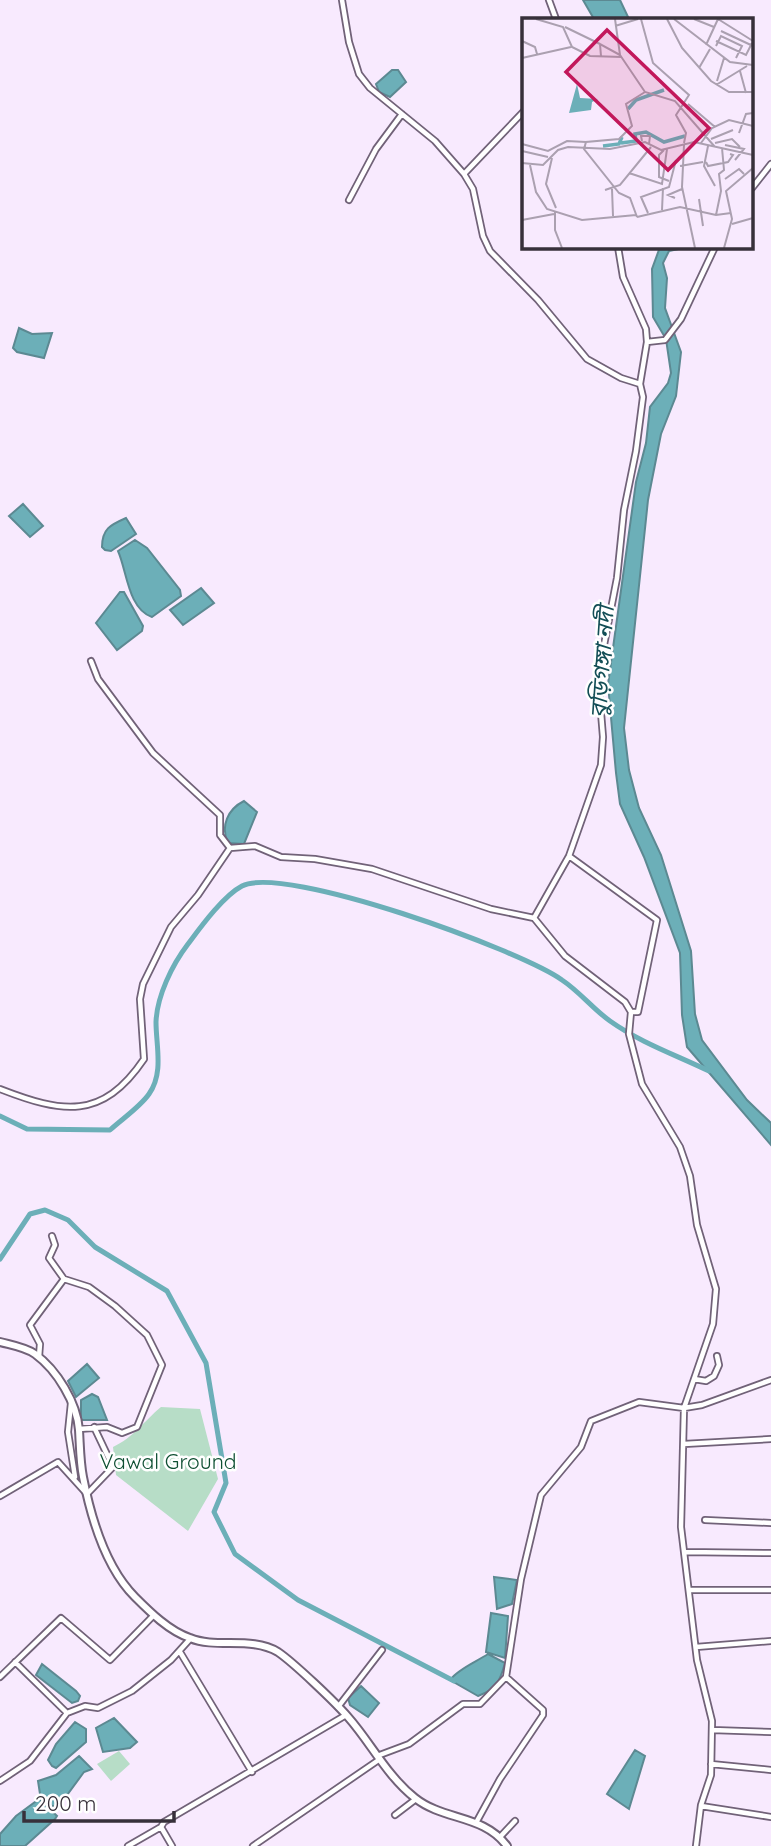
<svg xmlns="http://www.w3.org/2000/svg" width="771" height="1846" font-family="Quicksand,'Noto Sans Bengali',sans-serif">
<style>
.green{fill:#b7ddc7}
.water{fill:#6cafb8;stroke:#5c8992;stroke-width:2}
.lines{fill:none;stroke-linecap:round;stroke-linejoin:round}
.canal{stroke:#6cafb8;stroke-width:5}
.minor-casing{stroke:#716278;stroke-width:8}
.secondary-casing{stroke:#716278;stroke-width:10}
.minor{stroke:#fff;stroke-width:4.5}
.secondary{stroke:#fff;stroke-width:6}
.labels{text-anchor:middle;stroke-width:5;stroke-linejoin:round;paint-order:stroke}
.park-label{font-size:21px;fill:#0e4f32;stroke:#fff}
.water-label{font-size:23px;font-style:italic;fill:#134e56;stroke:#fff}
.inset-river{fill:none;stroke:#6cafb8;stroke-width:3.5}
.inset-road{fill:none;stroke:#aba0b0;stroke-width:2}
.view{fill:#c2185b;fill-opacity:0.15;stroke:#c2185b;stroke-width:3.5}
.inset-edge{fill:none;stroke:#37303a;stroke-width:3.5}
</style>
<rect width="100%" height="100%" fill="#f8eafe"/>
<path class="green" d="M 161,1407 L 200,1409 L 218,1479 L 188,1531 L 116,1475 L 113,1447 C 134,1437 143,1422 161,1407 Z
M 119,1751 L 130,1764 L 111,1781 L 97,1764 Z"/>
<path class="water" d="M 583,0 L 620,0 L 629,19 L 594,19 Z
M 392,70 L 398,70 L 406,82 L 390,97 L 379,92 L 376,84 Z
M 660,247 L 688,247 L 669,251 L 663,263 L 667,278 L 665,308 L 681,352 L 676,396 L 661,434 L 648,500 L 624,728 L 629,770 L 639,808 L 661,855 L 691,951 L 695,1014 L 702,1040 L 747,1100 L 771,1123 L 771,1145 L 687,1047 L 682,1015 L 680,953 L 644,857 L 620,804 L 616,773 L 608,684 L 636,482 L 646,443 L 650,407 L 668,383 L 671,373 L 666,339 L 653,317 L 652,269 Z
M 19,328 L 32,334 L 52,333 L 44,358 L 17,352 L 13,348 Z
M 23,504 L 43,526 L 30,537 L 9,516 Z
M 126,518 L 136,534 L 111,551 L 105,550 L 102,547 C 102,529 110,525 126,518 Z
M 135,540 L 147,548 L 180,590 L 181,596 L 152,617 C 128,609 127,571 118,551 Z
M 201,588 L 214,603 L 183,625 L 170,610 Z
M 120,592 L 124,592 L 143,626 L 142,631 L 117,650 L 96,623 Z
M 244,801 L 257,812 L 244,844 L 228,843 C 220,826 228,809 244,801 Z
M 87,1364 L 99,1378 L 76,1397 L 68,1381 Z
M 92,1394 L 98,1397 L 107,1420 L 81,1420 L 81,1400 Z
M 494,1577 L 517,1580 L 512,1604 L 497,1609 Z
M 491,1613 L 508,1616 L 505,1658 L 486,1652 Z
M 488,1654 L 505,1663 C 500,1681 497,1689 478,1696 L 450,1680 C 458,1669 476,1662 488,1654 Z
M 42,1664 L 76,1691 L 80,1696 L 78,1701 L 72,1703 L 36,1675 Z
M 361,1686 L 379,1703 L 368,1717 L 350,1705 L 348,1698 Z
M 114,1718 L 137,1742 L 130,1748 L 103,1752 L 96,1728 Z
M 75,1722 L 86,1729 L 86,1742 L 56,1768 L 52,1766 L 48,1760 L 56,1744 Z
M 635,1750 L 645,1756 L 629,1809 L 607,1794 Z
M 79,1756 L 92,1769 L 84,1772 L 59,1806 L 52,1806 L 40,1794 L 38,1781 L 56,1775 Z
M 39,1799 L 57,1816 L 55,1819 L 25,1846 L 0,1846 L 0,1834 L 16,1816 Z"/>
<g class="lines">
<path class="canal" d="M 0,1116 L 27,1129 L 110,1130 C 122,1119 140,1107 149,1094 C 164,1073 156,1046 156,1022 C 157,996 172,965 188,944 C 200,928 223,896 242,886 C 285,864 520,950 562,980 C 580,992 593,1009 610,1021 C 641,1043 676,1055 709,1071
M 0,1259 L 30,1214 L 45,1210 L 68,1220 L 95,1247 L 167,1291 L 206,1363 L 226,1483 L 214,1512 L 235,1554 L 298,1600 L 454,1681"/>
<g class="minor-casing">
<path id="minor" d="M 342,0 L 349,42 L 359,74 L 370,88 L 435,141 L 464,174 L 473,189 L 483,236 L 490,251 L 538,300 L 587,359 L 621,378 L 640,384
M 549,0 L 556,19
M 464,174 L 524,111
M 752,188 L 771,164
M 349,200 L 376,149 L 402,114
M 618,247 L 623,277 L 646,329 L 647,342
M 91,661 L 98,679 L 153,753 L 220,815 L 220,835 L 230,848
M 569,856 L 657,920 L 638,1012 L 631,1012
M 0,1089 C 62,1113 102,1121 144,1059 L 140,999 L 143,984 L 171,927 L 198,895 L 230,848 L 255,846 L 281,857 L 315,859 L 372,869 L 491,909 L 534,918
M 52,1236 L 55,1245 L 49,1258 L 64,1279
M 39,1357 L 40,1344 L 30,1325 L 64,1279 L 89,1287 L 115,1306 L 147,1335 L 162,1365 L 137,1427 L 122,1433 L 107,1427 L 79,1429
M 694,1379 L 706,1381 L 714,1376 L 719,1365 L 717,1356
M 71,1403 L 68,1432 L 75,1477
M 684,1444 L 771,1439
M 0,1496 L 58,1462 L 87,1494 L 113,1467 L 94,1427
M 705,1520 L 771,1523
M 684,1552 L 771,1553
M 689,1590 L 771,1590
M 696,1647 L 771,1641
M 180,1652 L 252,1772
M 15,1662 L 67,1713
M 0,1677 L 61,1618 L 110,1660 L 154,1615
M 338,1707 L 382,1650
M 712,1730 L 771,1732
M 377,1756 L 409,1744 L 463,1704 L 480,1704 L 506,1677 L 521,1579 L 541,1495 L 581,1447 L 591,1421 L 639,1402 L 684,1408 L 702,1405 L 771,1380
M 711,1764 L 771,1770
M 0,1781 L 30,1761 L 67,1713 L 85,1706 L 98,1708 L 132,1691 L 171,1660 L 190,1639
M 701,1806 L 771,1817
M 395,1815 L 416,1799
M 477,1821 L 500,1779 L 543,1715 L 543,1710 L 506,1677
M 500,1837 L 515,1821
M 128,1846 L 161,1827
M 172,1846 L 161,1827 L 164,1822 L 346,1715
M 253,1846 L 380,1759
M 696,1846 L 701,1805 L 711,1775 L 712,1721 L 697,1660 L 681,1527 L 684,1408 L 713,1324 L 716,1289 L 697,1225 L 690,1176 L 680,1147 L 642,1084 L 629,1034 L 631,1012 L 625,1002 L 565,956 L 534,918 L 569,856 L 601,765 L 603,737 L 598,676 L 617,578 L 624,510 L 636,451 L 643,397 L 640,384 L 647,342 L 665,340 L 681,319 L 715,247"/>
</g>
<g class="secondary-casing">
<path id="secondary" d="M 0,1342 C 11,1345 25,1347 35,1354 C 57,1370 77,1403 79,1430 C 80,1446 80,1462 83,1477 C 91,1518 105,1567 135,1597 C 150,1612 169,1631 190,1638 C 217,1649 251,1636 278,1652 C 294,1663 335,1702 348,1717 C 371,1743 387,1776 415,1798 C 444,1821 483,1814 507,1846"/>
</g>
<use href="#minor" class="minor"/>
<use href="#secondary" class="secondary"/>
</g>
<g class="labels">
<g class="park-label">
<text x="168" y="1469">Vawal Ground</text>
</g>
<g class="water-label">
<text transform="translate(602 662) rotate(-86)" y="8">বুড়িগঙ্গা নদী</text>
</g>
</g>
<g transform="translate(522 18)">
<rect width="231" height="231" fill="#f8eafe"/>
<path d="M 55,66 L 58,80 L 76,81 L 70,84 L 69,92 L 47,95 Z" fill="#6cafb8"/>
<path class="inset-river" d="M 106,91 L 114,82 L 142,72M 99,125 L 114,123 L 113,116 L 124,114 L 142,124 L 163,118M 81,128 L 97,126 L 100,119"/>
<path class="inset-road" d="M 14,1 L 41,9 L 50,29 L 68,38 L 100,39M 93,1 L 98,37 L 123,74 L 153,83 L 193,129M 119,1 L 131,45 L 167,77 L 154,97 L 164,115 L 162,125M 145,1 L 160,30 L 189,63 L 207,74 L 231,74M 152,1 L 208,44 L 231,47M 172,1 L 192,9M 196,1 L 231,23M 93,8 L 116,1M 43,9 L 78,26M 199,13 L 231,28M 0,23 L 13,29 L 15,36M 194,23 L 224,37 L 230,25M 184,27 L 196,1M 194,28 L 199,18 L 220,28 L 214,40M 79,38 L 78,26 L 98,37M 0,40 L 49,29M 177,50 L 188,31M 218,53 L 224,75M 195,63 L 202,40M 194,67 L 225,48M 166,86 L 193,109M 217,115 L 224,96 L 231,95M 189,121 L 211,112M 120,123 L 119,118 L 128,118 L 127,126M 179,125 L 190,110 L 207,102 L 231,108M 193,125 L 210,121 L 218,129M 0,126 L 26,133 L 45,123 L 64,124M 162,127 L 160,169 L 173,230M 203,127 L 222,131 L 213,142M 186,128 L 182,148 L 193,168M 142,132 L 137,137 L 137,159 L 147,163M 0,133 L 26,139M 30,140 L 24,166 L 34,190M 184,144 L 186,148 L 206,144 L 211,137 L 208,136M 0,145 L 21,147 L 36,132 L 46,129 L 88,131 L 123,124 L 139,132 L 172,124 L 231,137M 8,147 L 14,174 L 25,191 L 60,202 L 114,197M 158,148 L 181,144M 107,155 L 140,166 L 145,131M 203,161 L 217,151 L 222,156M 90,171 L 91,198M 83,172 L 98,167 L 129,129M 153,180 L 146,177 L 160,171M 177,181 L 181,208M 140,192 L 141,170M 33,193 L 33,212 L 40,230M 126,195 L 119,179 L 147,169 L 154,142M 194,197 L 199,173 L 197,156 L 202,152 L 200,130M 115,199 L 108,180 L 97,175 L 62,131 L 64,124 L 97,121 L 110,108 L 104,86 L 123,74M 115,199 L 158,189 L 194,197 L 209,195M 0,202 L 32,196M 210,206 L 231,200M 202,230 L 210,201 L 204,173 L 231,150"/>
<path class="view" d="M 85,12 L 187,110 L 146,152 L 44,54 Z"/>
<rect width="231" height="231" class="inset-edge"/>
</g>
<path d="M24 1811v10h150v-10" fill="none" stroke="#37303a" stroke-width="3.5"/>
<text x="35" y="1811" font-size="21" fill="#37303a" stroke="#ffffff" stroke-width="5" paint-order="stroke">200 m</text>
</svg>
